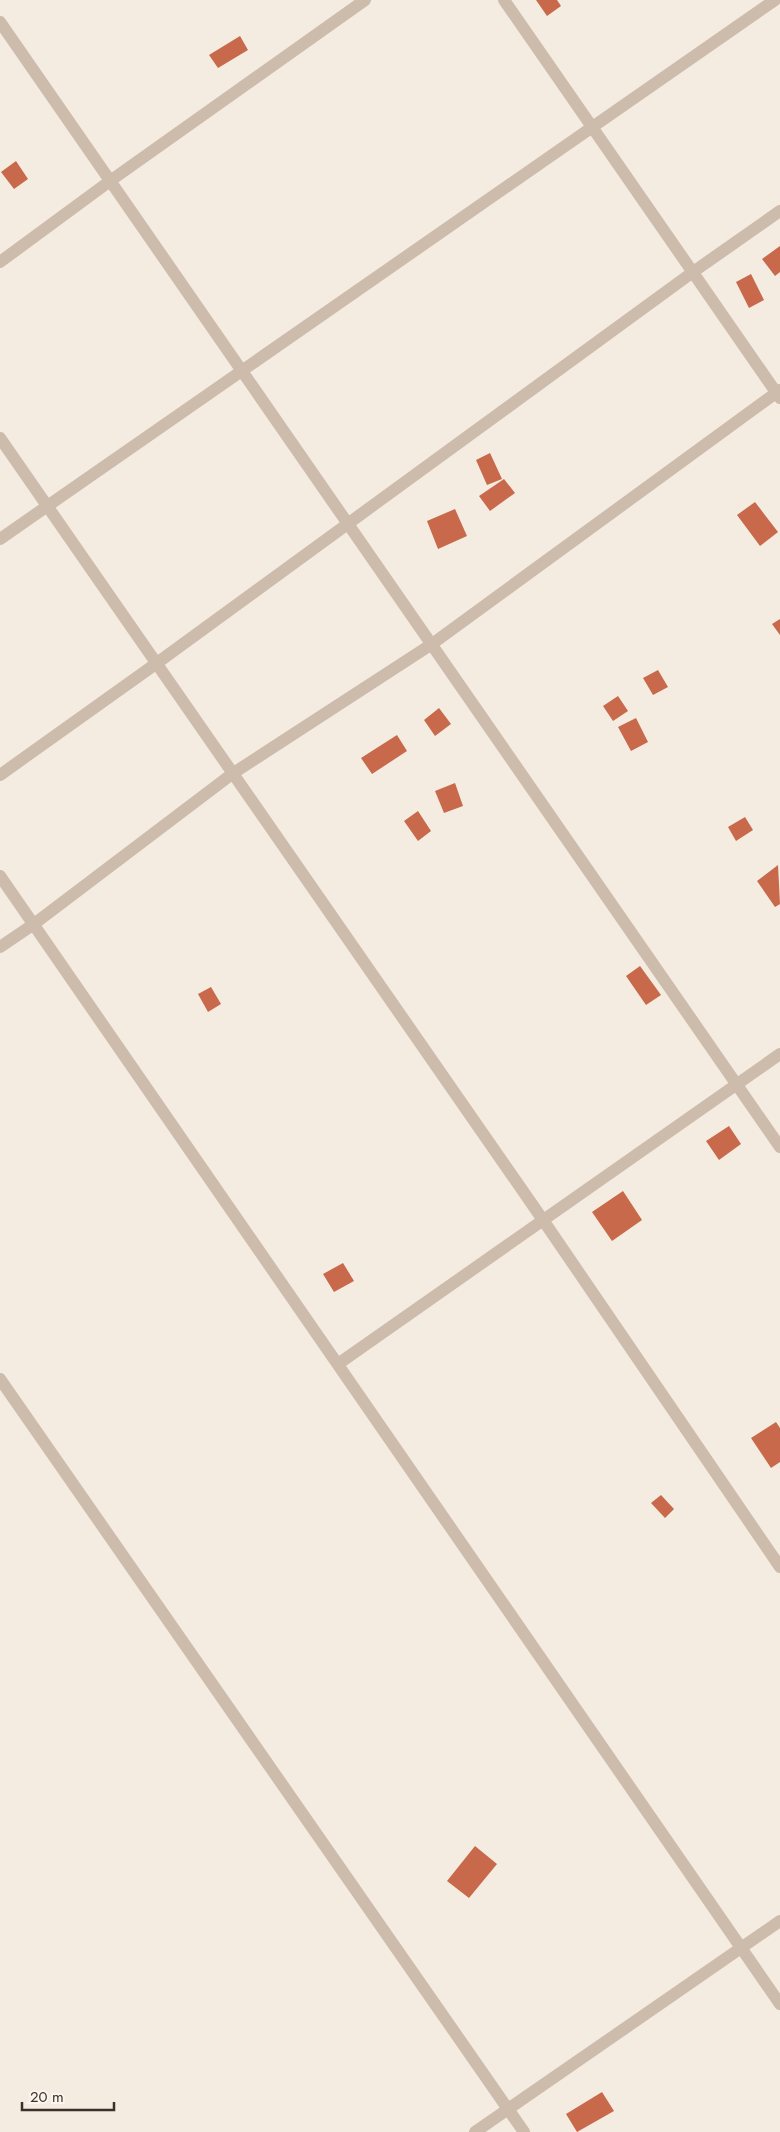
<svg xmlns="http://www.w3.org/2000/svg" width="780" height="2132" font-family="Jost,sans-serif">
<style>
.building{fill:#c8694b}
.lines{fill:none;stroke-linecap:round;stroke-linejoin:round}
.minor{stroke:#cdbbac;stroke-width:12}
</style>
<rect width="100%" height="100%" fill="#f4ebe1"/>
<path class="building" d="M 536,0 L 557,0 L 561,6 L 547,16 Z
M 240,36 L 248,50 L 218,68 L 209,55 Z
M 16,161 L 28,179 L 14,189 L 1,172 Z
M 780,246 L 780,272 L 775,276 L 762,259 Z
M 751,274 L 764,300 L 749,308 L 736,282 Z
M 490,453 L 502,479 L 487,485 L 476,460 Z
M 504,479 L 515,493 L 490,511 L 479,496 Z
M 755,502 L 778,532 L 760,546 L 737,515 Z
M 455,509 L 467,536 L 438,549 L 427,521 Z
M 780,619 L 780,635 L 772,624 Z
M 658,670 L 668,687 L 653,695 L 643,678 Z
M 618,696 L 628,711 L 613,721 L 603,706 Z
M 439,708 L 451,724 L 435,736 L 424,720 Z
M 636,718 L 648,742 L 631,751 L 618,727 Z
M 397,735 L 407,751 L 372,774 L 361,758 Z
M 455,783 L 463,806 L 444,813 L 435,791 Z
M 418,811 L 431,831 L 418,841 L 404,821 Z
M 745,817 L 753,830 L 736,841 L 728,827 Z
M 778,865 L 780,904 L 775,907 L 757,881 Z
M 640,966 L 661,995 L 646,1005 L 626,976 Z
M 211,987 L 221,1004 L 208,1012 L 198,994 Z
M 729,1126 L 741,1144 L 719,1160 L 706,1141 Z
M 623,1191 L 642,1220 L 612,1241 L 592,1212 Z
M 343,1263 L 354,1281 L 334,1292 L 323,1274 Z
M 776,1422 L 780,1428 L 780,1462 L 771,1468 L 751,1438 Z
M 661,1495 L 674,1509 L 665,1518 L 651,1503 Z
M 475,1846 L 497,1864 L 469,1898 L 447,1881 Z
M 602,2092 L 614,2111 L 577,2132 L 566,2114 Z"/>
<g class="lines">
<path class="minor" d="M 504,0 L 780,398
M 0,22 L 780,1147
M 0,262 L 110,181 L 365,0
M 0,438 L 543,1220 L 780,1567
M 0,539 L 775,0
M 0,775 L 157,663 L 693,272 L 780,211
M 0,876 L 780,2004
M 0,947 L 34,924 L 232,774 L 432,644 L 780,390
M 338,1364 L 780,1054
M 0,1379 L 524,2132
M 475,2132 L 780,1921"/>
</g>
<path d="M22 2102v8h92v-8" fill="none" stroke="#3b302b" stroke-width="2.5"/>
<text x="30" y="2102" font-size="15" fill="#3b302b" stroke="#fbf5ee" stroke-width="4" paint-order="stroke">20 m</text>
</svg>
